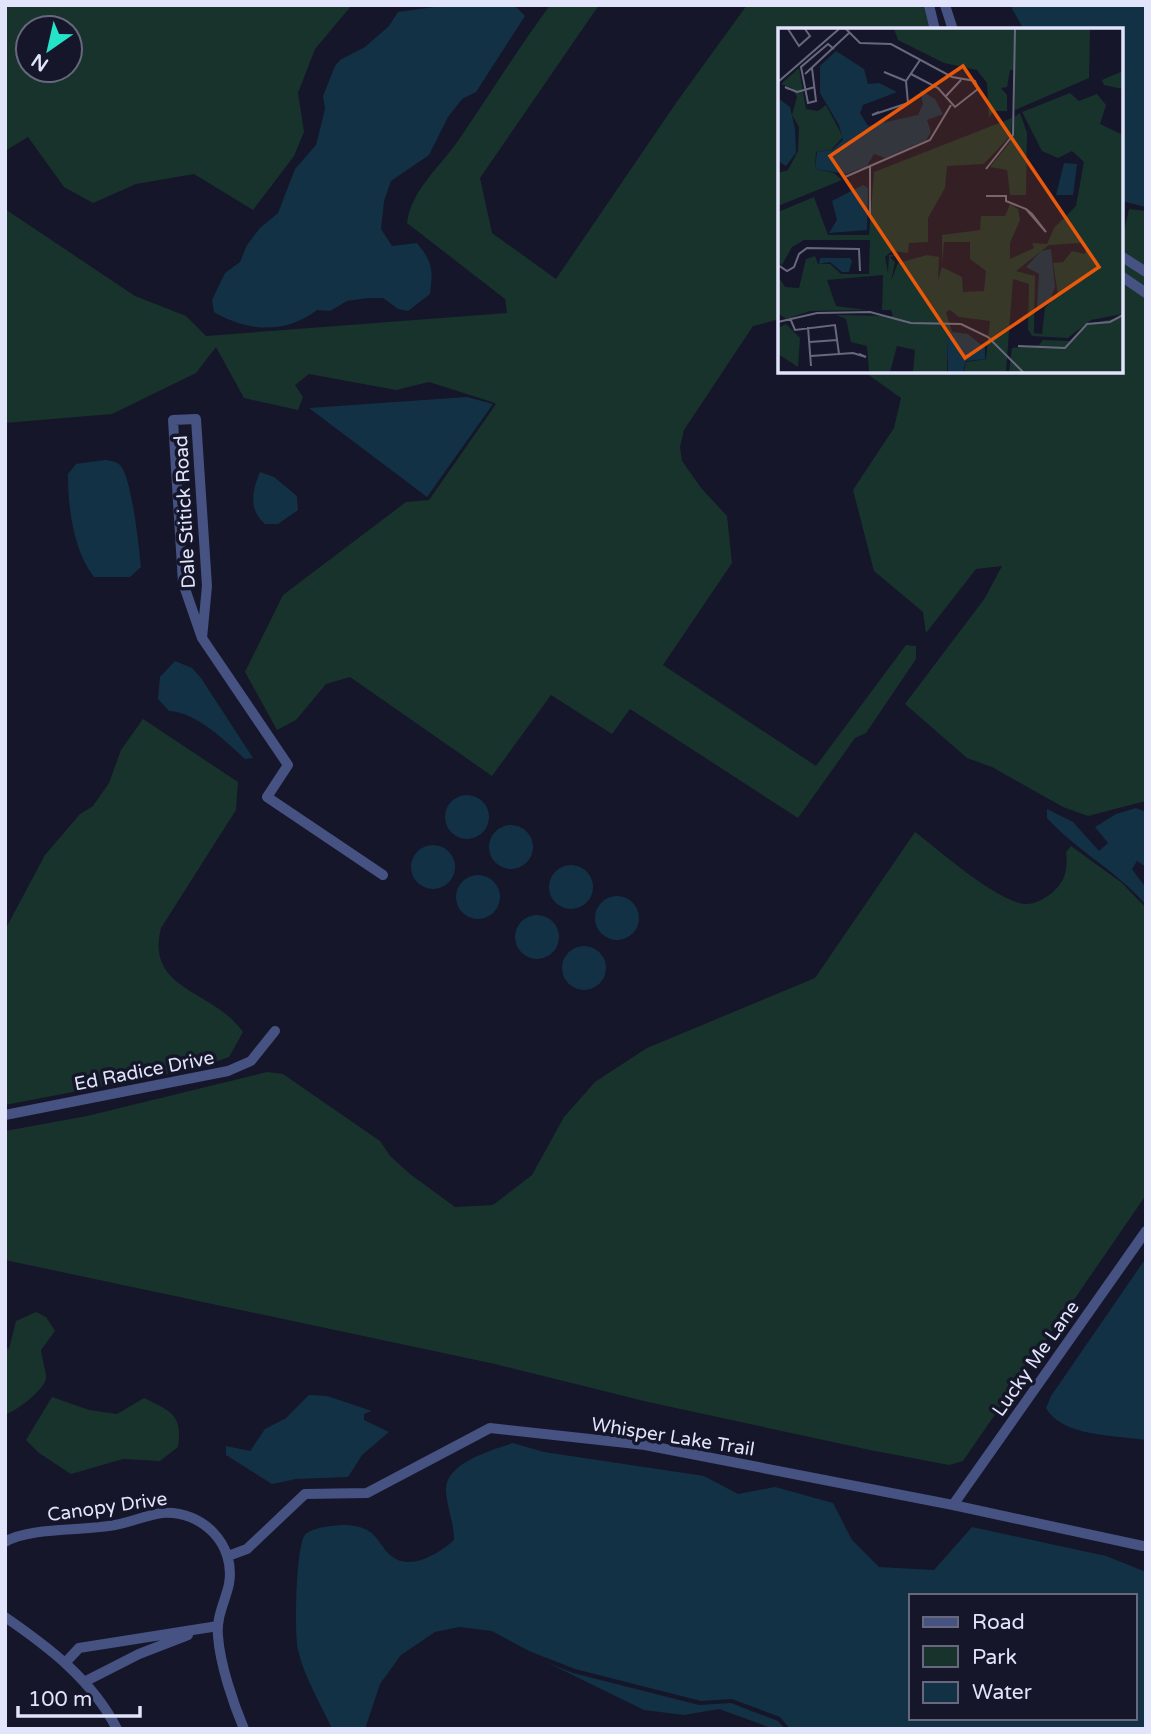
<svg xmlns="http://www.w3.org/2000/svg" width="1151" height="1734" font-family="'Varela Round',sans-serif">
<style>
.green{fill:#18332c;fill-rule:evenodd}
.water{fill:#133145;fill-rule:evenodd}
.lines{fill:none;stroke-linecap:round;stroke-linejoin:round}
.minor{stroke:#465282;stroke-width:10}
.labels{text-anchor:middle;stroke-width:7;stroke-linejoin:round;paint-order:stroke}
.street-label{font-size:19px;fill:#e1e4fb;stroke:#151629}
.inset-road{fill:none;stroke:#67687d;stroke-width:2}
.view{fill:#e8590c;fill-opacity:0.15;stroke:#e8590c;stroke-width:3.5}
.inset-edge{fill:none;stroke:#e1e4fb;stroke-width:3.5}
</style>
<rect width="100%" height="100%" fill="#151629"/>
<path class="green" d="M 5,5 L 352,5 L 315,49 L 298,93 L 304,132 L 294,156 L 253,210 L 194,174 L 136,184 L 93,203 L 64,187 L 28,137 L 5,151 ZM 28,28 L 70,28 L 70,70 L 28,70 Z
M 550,5 L 599,5 L 480,178 L 492,233 L 556,279 L 676,103 L 747,5 L 932,5 L 931,30 L 780,30 L 780,319 L 753,326 L 684,430 L 680,447 L 682,461 L 702,489 L 727,516 L 732,563 L 663,665 L 816,766 L 906,645 L 916,646 L 916,659 L 866,733 L 855,738 L 798,818 L 630,709 L 612,734 L 551,695 L 492,776 L 350,677 L 326,684 L 296,720 L 277,730 L 245,672 L 283,595 L 406,502 L 429,500 L 496,404 L 492,402 L 429,382 L 396,390 L 309,374 L 295,385 L 303,397 L 298,410 L 244,398 L 216,347 L 196,373 L 112,414 L 5,423 L 5,209 L 135,296 L 186,316 L 206,336 L 507,313 L 505,299 L 407,223 C 411,190 441,166 460,138 C 490,94 518,49 550,5 Z
M 1129,209 L 1146,211 L 1146,801 L 1088,816 L 1063,807 L 992,767 L 967,758 L 905,704 L 985,598 L 1002,566 L 976,569 L 926,633 L 923,612 L 874,571 L 853,490 L 894,428 L 901,398 L 863,371 L 1121,371 L 1121,244 Z
M 143,719 L 238,782 L 236,810 L 161,928 C 145,991 213,989 243,1032 L 229,1057 L 198,1068 L 5,1105 L 5,930 L 45,855 L 80,814 L 93,806 L 109,783 L 121,750 Z
M 915,832 C 940,851 995,900 1024,904 C 1035,905 1046,898 1054,891 C 1066,880 1068,868 1066,852 L 1071,846 L 1122,883 L 1146,908 L 1146,1195 L 963,1461 L 949,1465 L 870,1450 L 648,1402 L 495,1364 L 5,1260 L 5,1131 L 87,1116 L 267,1072 L 283,1074 L 380,1141 L 390,1156 L 410,1174 L 455,1207 L 493,1205 L 532,1175 L 564,1117 L 595,1082 L 647,1048 L 815,978 Z
M 36,1312 L 46,1317 L 55,1331 L 41,1350 C 42,1360 46,1369 46,1378 C 46,1388 15,1413 5,1414 L 5,1347 L 9,1349 L 16,1321 Z
M 52,1397 L 89,1410 L 117,1414 L 144,1398 C 171,1411 183,1415 178,1447 L 160,1461 L 123,1459 L 71,1474 L 39,1453 L 26,1440 Z"/>
<path class="water" d="M 449,5 L 514,5 L 525,16 L 476,92 L 462,99 L 448,117 L 429,155 L 391,181 L 384,201 L 381,229 L 392,246 L 417,243 C 433,263 433,269 430,294 L 408,311 L 398,309 L 383,298 L 368,298 L 347,301 L 330,311 L 317,310 C 286,334 247,332 214,312 L 212,300 L 225,273 L 240,262 L 247,245 L 260,228 L 278,213 L 295,169 L 316,145 L 325,109 L 323,96 L 335,66 L 340,60 L 365,47 L 389,26 L 398,12 Z
M 1010,5 L 1146,5 L 1146,207 L 1121,201 L 1121,30 L 1024,30 Z
M 467,397 L 493,404 L 427,497 L 309,408 Z
M 105,460 C 111,461 116,461 120,465 C 132,478 139,547 141,567 L 130,577 L 94,577 C 73,550 68,507 68,474 L 76,464 Z
M 260,472 L 274,477 L 297,496 L 298,510 L 278,524 L 265,524 C 248,509 252,491 260,472 Z
M 175,661 L 192,668 L 201,678 L 253,758 L 245,759 C 226,742 197,712 169,711 L 158,699 L 160,677 Z
M445 817a22 22 0 1 1 44 0a22 22 0 1 1-44 0Z
M 1136,808 L 1146,812 L 1146,867 L 1137,861 L 1132,869 L 1146,888 L 1146,905 C 1116,870 1078,852 1047,818 L 1047,809 L 1073,822 L 1099,851 L 1108,843 L 1095,827 L 1116,814 Z
M489 847a22 22 0 1 1 44 0a22 22 0 1 1-44 0Z
M411 867a22 22 0 1 1 44 0a22 22 0 1 1-44 0Z
M549 887a22 22 0 1 1 44 0a22 22 0 1 1-44 0Z
M456 897a22 22 0 1 1 44 0a22 22 0 1 1-44 0Z
M595 918a22 22 0 1 1 44 0a22 22 0 1 1-44 0Z
M515 937a22 22 0 1 1 44 0a22 22 0 1 1-44 0Z
M562 968a22 22 0 1 1 44 0a22 22 0 1 1-44 0Z
M 1146,1258 L 1146,1440 C 1115,1435 1062,1437 1046,1408 L 1051,1396 Z
M 309,1395 L 327,1396 L 372,1411 L 364,1414 L 364,1420 L 389,1432 L 362,1455 L 348,1477 L 296,1479 L 272,1484 L 226,1455 L 226,1446 L 250,1451 L 265,1429 L 286,1418 Z
M 513,1443 L 544,1452 L 704,1476 L 738,1494 L 775,1487 L 833,1503 L 852,1540 L 879,1567 L 934,1570 L 972,1527 L 1106,1556 L 1146,1572 L 1146,1729 L 790,1729 L 780,1717 L 732,1699 L 701,1701 L 575,1669 L 529,1651 L 492,1631 L 459,1627 L 435,1632 L 401,1655 L 380,1684 L 365,1729 L 332,1729 C 321,1704 304,1677 298,1650 C 294,1634 296,1544 305,1535 C 312,1527 336,1525 346,1525 C 385,1527 376,1553 401,1561 C 419,1566 442,1551 454,1540 C 454,1522 447,1508 446,1491 C 444,1463 493,1450 513,1443 ZM 911,1596 L 1135,1596 L 1135,1718 L 911,1718 Z
M 546,1662 L 573,1673 L 699,1705 L 731,1703 L 778,1721 L 785,1729 L 774,1729 L 719,1709 L 684,1715 L 644,1710 Z"/>
<g class="lines">
<path class="minor" d="M 929,5 L 935,30
M 945,5 L 953,30
M 1121,256 L 1146,272
M 1121,276 L 1146,293
M 202,638 L 183,583 L 173,420 L 196,419 L 207,586 L 202,638 L 288,765 L 267,797 L 383,875
M 5,1115 L 228,1071 L 251,1061 L 275,1031
M 953,1505 L 1146,1231
M 5,1542 C 28,1527 85,1531 115,1525 C 131,1522 147,1515 162,1513 C 202,1510 236,1544 229,1584 C 225,1602 216,1617 218,1636 C 220,1664 233,1703 244,1729
M 228,1556 L 247,1549 L 305,1494 L 367,1493 L 490,1428 L 645,1445 L 953,1505 L 1143,1546
M 5,1617 C 50,1648 92,1680 117,1729
M 66,1662 L 79,1648 L 218,1626
M 84,1682 L 139,1654 L 188,1635"/>
</g>
<g class="labels">
<g class="street-label">
<text transform="translate(184 512) rotate(-93)" y="7">Dale Stitick Road</text>
<text transform="translate(144 1070) rotate(-11)" y="7">Ed Radice Drive</text>
<text transform="translate(1035 1358) rotate(-55)" y="7">Lucky Me Lane</text>
<text transform="translate(673 1436) rotate(9)" y="7">Whisper Lake Trail</text>
<text transform="translate(107 1506) rotate(-8)" y="7">Canopy Drive</text>
</g>
</g>
<g transform="translate(778 28)">
<rect width="345" height="345" fill="#151629"/>
<path d="M 116,1 L 312,1 L 311,50 L 237,82 L 237,42 L 232,42 L 229,59 L 223,60 L 229,67 L 229,83 L 215,83 L 211,90 L 209,55 L 199,42 L 166,35 L 120,12 ZM 21,40 L 28,81 L 40,83 L 48,77 L 65,109 L 53,122 L 38,124 L 37,141 L 56,145 L 64,152 L 0,178 L 0,145 L 10,142 L 20,123 L 21,99 L 14,87 L 19,69 L 14,60 L 3,56 ZM 345,43 L 345,61 L 326,57 L 324,52 ZM 292,65 L 301,73 L 319,66 L 328,77 L 322,96 L 345,107 L 345,286 L 313,292 L 290,310 L 254,308 L 250,301 L 251,256 L 235,251 L 228,344 L 186,344 L 188,334 L 208,331 L 212,293 L 181,289 L 172,282 L 168,284 L 174,304 L 169,310 L 169,344 L 135,344 L 137,322 L 119,318 L 112,344 L 91,344 L 89,318 L 73,314 L 68,291 L 58,287 L 115,288 L 113,282 L 104,282 L 105,247 L 49,252 L 58,278 L 89,282 L 32,283 L 8,291 L 0,285 L 0,248 L 7,259 L 21,260 L 28,231 L 37,228 L 40,236 L 52,236 L 63,246 L 91,246 L 92,212 L 26,212 L 14,219 L 4,237 L 0,235 L 0,184 L 36,169 L 50,207 L 91,207 L 96,144 L 234,90 L 233,107 L 206,136 L 169,138 L 167,160 L 150,190 L 150,214 L 131,215 L 130,225 L 114,223 L 107,229 L 110,245 L 111,227 L 120,227 L 112,229 L 117,234 L 113,253 L 120,235 L 149,227 L 161,229 L 160,252 L 164,239 L 184,249 L 185,264 L 206,263 L 208,243 L 192,231 L 192,214 L 166,214 L 164,236 L 164,207 L 202,202 L 203,188 L 227,188 L 232,176 L 240,181 L 242,192 L 232,215 L 232,231 L 256,220 L 254,215 L 269,216 L 276,200 L 298,178 L 306,134 L 294,123 L 280,130 L 264,123 L 244,84 ZM 303,215 L 308,218 L 307,226 L 294,223 L 285,234 L 275,235 L 280,267 L 267,280 L 264,306 L 256,305 L 257,248 L 238,243 L 271,217 ZM 242,85 L 249,105 L 248,167 L 232,167 L 229,142 L 212,139 L 232,114 L 237,88 ZM 345,289 L 345,344 L 231,344 L 234,320 L 261,317 L 265,312 L 292,313 L 310,296 ZM 8,296 L 22,310 L 20,339 L 0,326 L 0,300 Z" fill="#18332c" fill-rule="evenodd"/>
<path d="M 58,23 L 86,41 L 90,56 L 101,55 L 119,64 L 85,77 L 82,85 L 90,98 L 140,87 L 145,76 L 142,62 L 157,71 L 165,86 L 149,92 L 153,104 L 148,112 L 107,130 L 96,126 L 89,138 L 68,146 L 37,141 L 39,124 L 54,122 L 65,112 L 61,97 L 42,65 L 42,38 ZM 0,70 L 12,79 L 17,101 L 18,125 L 8,138 L 0,133 ZM 286,135 L 299,136 L 295,167 L 278,167 ZM 85,157 L 90,160 L 89,202 L 51,205 L 59,192 L 54,173 ZM 273,221 L 277,259 L 273,270 L 259,279 L 261,246 L 248,239 L 263,223 ZM 42,230 L 72,230 L 74,233 L 71,244 L 64,244 L 52,234 L 41,236 ZM 174,304 L 190,306 L 207,320 L 207,331 L 188,333 L 185,344 L 170,344 L 169,310 Z" fill="#133145"/>
<path class="inset-road" d="M 10,1 L 21,18 L 32,8 L 27,1M 68,1 L 82,15 L 113,16 L 174,49 L 197,53 L 200,61 L 177,79 L 160,60 L 133,46M 34,40 L 38,73 L 30,75 L 23,39 L 50,16 L 56,21M 27,46 L 71,5M 111,46 L 106,44 L 128,53M 0,54 L 61,1M 11,61 L 7,59 L 19,64 L 37,59M 168,68 L 183,52M 101,84 L 94,87 L 130,75 L 128,53 L 142,32M 208,141 L 235,107 L 237,1M 67,149 L 152,112 L 173,77M 208,168 L 228,168 L 228,173 L 248,181 L 268,204 L 254,186 L 248,181M 92,187 L 92,139M 0,237 L 9,243 L 16,239 L 21,226 L 29,220 L 81,221 L 82,243M 12,290 L 17,302 L 57,297 L 61,326M 0,294 L 39,285 L 92,284 L 133,295 L 183,296 L 210,309 L 245,344M 30,299 L 33,338M 32,314 L 59,312M 240,318 L 287,320 L 309,296 L 332,294 L 345,287M 33,328 L 75,325 L 88,329 L 81,326"/>
<path class="view" d="M 185,38 L 321,239 L 187,330 L 52,128 Z"/>
<rect width="345" height="345" class="inset-edge"/>
</g>
<rect width="1151" height="1734" fill="none" stroke="#e1e4fb" stroke-width="14"/>
<rect x="909" y="1594" width="228" height="126" fill="#151629" stroke="#67687d" stroke-width="2"/>
<rect x="923" y="1617" width="35" height="10" fill="#465282" stroke="#67687d" stroke-width="2"/>
<text x="972" y="1629" font-size="21" fill="#e1e4fb">Road</text>
<rect x="923" y="1646" width="35" height="21" fill="#18332c" stroke="#67687d" stroke-width="2"/>
<text x="972" y="1664" font-size="21" fill="#e1e4fb">Park</text>
<rect x="923" y="1682" width="35" height="21" fill="#133145" stroke="#67687d" stroke-width="2"/>
<text x="972" y="1699" font-size="21" fill="#e1e4fb">Water</text>
<g transform="translate(49 49) rotate(214)"><circle r="33" fill="#151629" stroke="#67687d" stroke-width="2"/>
<path d="M0-5L12 26L0 18L-12 26Z" fill="#26e2c8"/>
<text y="-10" font-size="19" font-weight="bold" text-anchor="middle" fill="#e1e4fb">N</text>
</g>
<path d="M18 1706v10h122v-10" fill="none" stroke="#e1e4fb" stroke-width="3.5"/>
<text x="28" y="1706" font-size="21" fill="#e1e4fb" stroke="#151629" stroke-width="5" paint-order="stroke">100 m</text>
</svg>
